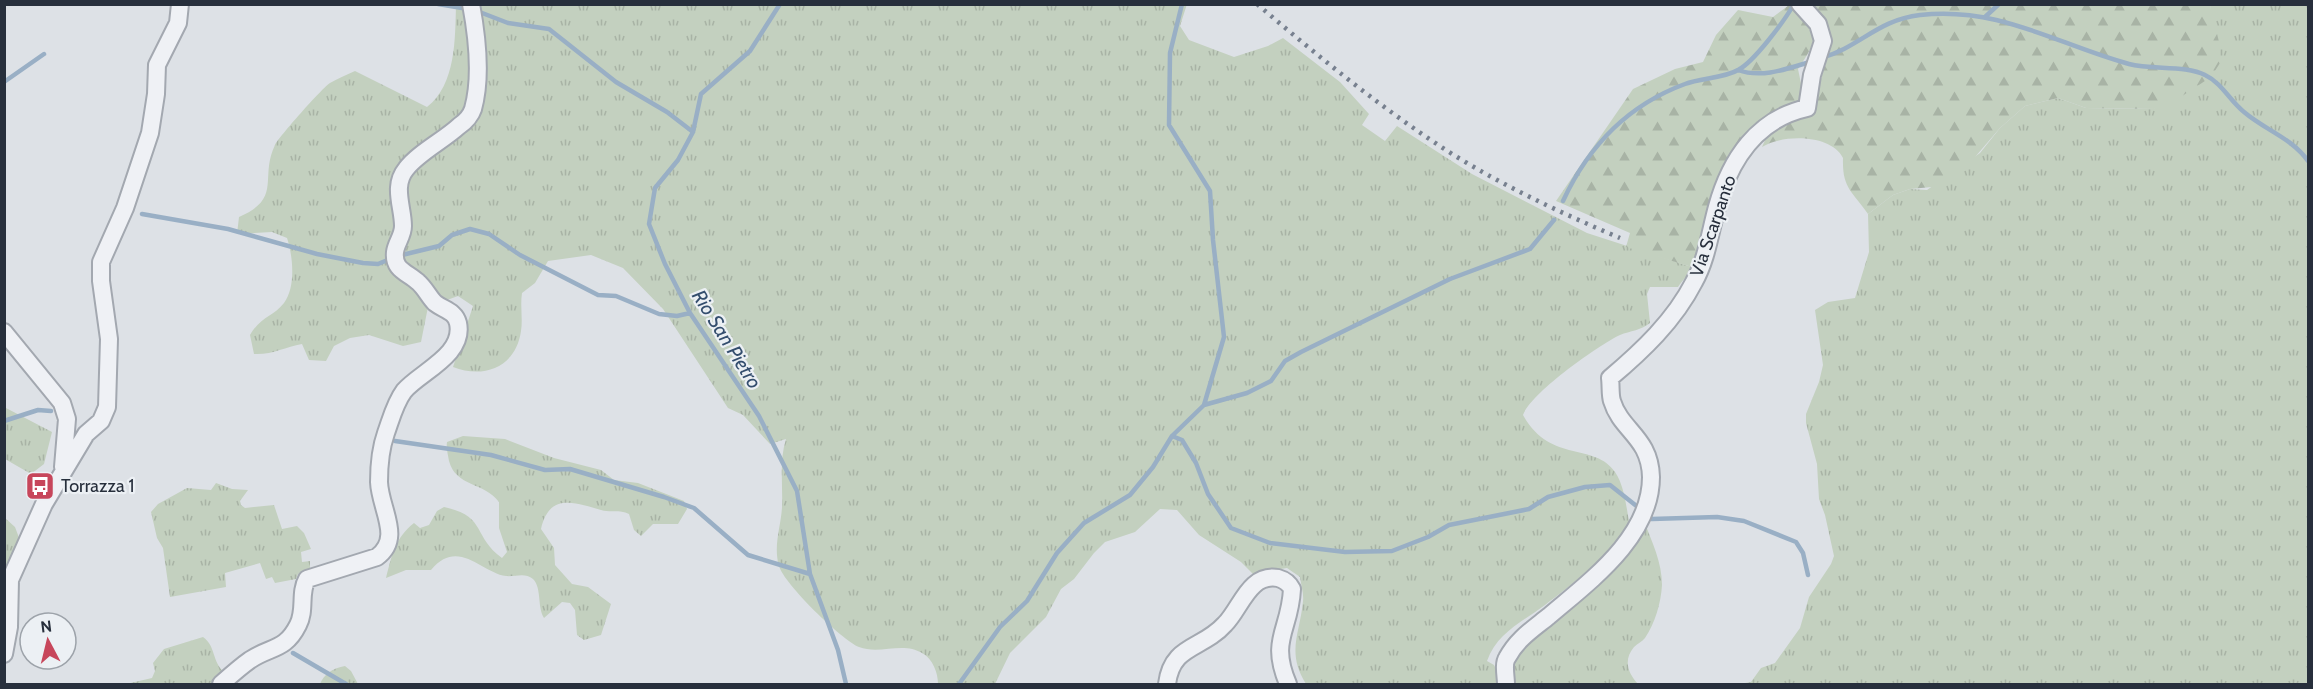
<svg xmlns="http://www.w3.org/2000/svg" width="2313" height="689" font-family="Cabin,sans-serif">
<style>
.grass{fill:url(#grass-tufts)}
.forest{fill:url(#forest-firs)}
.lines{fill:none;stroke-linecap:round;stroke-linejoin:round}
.stream{stroke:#99afc5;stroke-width:4.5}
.street-casing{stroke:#a3a8b0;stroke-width:20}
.street{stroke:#eff1f5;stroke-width:16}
.rail{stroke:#77808f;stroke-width:4.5;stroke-dasharray:3 6;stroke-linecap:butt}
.labels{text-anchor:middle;stroke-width:4.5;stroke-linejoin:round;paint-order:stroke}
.street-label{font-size:18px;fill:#272f3c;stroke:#ecf0f4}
.poi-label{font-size:18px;fill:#272f3c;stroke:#ecf0f4;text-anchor:start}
.water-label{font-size:20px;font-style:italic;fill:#344e6e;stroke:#ecf0f4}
</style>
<defs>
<pattern id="grass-tufts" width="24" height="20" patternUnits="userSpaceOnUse" patternTransform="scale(1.5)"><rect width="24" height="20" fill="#c3d0bf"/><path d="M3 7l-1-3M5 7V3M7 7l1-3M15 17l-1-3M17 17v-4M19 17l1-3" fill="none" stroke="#a8b3a5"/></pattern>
<pattern id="forest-firs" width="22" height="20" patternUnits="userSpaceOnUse" patternTransform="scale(1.5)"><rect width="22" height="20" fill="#c3d0bf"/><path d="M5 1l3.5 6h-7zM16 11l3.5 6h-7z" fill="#a8b3a5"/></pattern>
</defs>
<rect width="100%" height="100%" fill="#dde1e6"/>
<path class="grass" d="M 1187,4 L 1180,26 L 1189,40 L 1234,57 L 1268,46 L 1283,38 L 1340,82 L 1369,114 L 1362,125 L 1385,141 L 1397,126 L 1472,174 L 1587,233 L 1692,267 C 1689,276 1683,279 1678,287 L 1650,287 L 1647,294 L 1650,323 C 1642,330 1630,331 1620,335 C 1597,346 1531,393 1523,415 C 1550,464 1595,442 1615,472 C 1624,485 1626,505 1629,521 C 1617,551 1571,585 1545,605 C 1522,622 1497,633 1487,661 L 1494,665 L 1503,684 L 1306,684 C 1286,652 1300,634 1303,601 C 1304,594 1301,585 1300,577 L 1287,568 L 1269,571 L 1257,578 L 1241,562 L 1199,535 L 1177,510 L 1160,509 L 1135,532 L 1105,542 L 1094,553 L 1074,579 L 1061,589 L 1046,617 L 1010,653 L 995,684 L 938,684 C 938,673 933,659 922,653 C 903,641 880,655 859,647 C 842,640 784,584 779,566 C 773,545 781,527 782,507 C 783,483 779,461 786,439 L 770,444 L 743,415 L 728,408 L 663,309 L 623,268 L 591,255 L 548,261 L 535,283 L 522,293 C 520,306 523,319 521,331 C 516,367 484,379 453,367 L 473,306 L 458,296 L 428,307 L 421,342 L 403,346 L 369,335 L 350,338 L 334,346 L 326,361 L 309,360 L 302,344 C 285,347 272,355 254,354 L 250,335 C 261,316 273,317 284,303 C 296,287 293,256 287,238 L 272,232 L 237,234 L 239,217 C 283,198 259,178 275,145 C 278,138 323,87 330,83 C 337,79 346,75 355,71 L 427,107 C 456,84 455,39 456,5 Z
M 2210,5 L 2308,5 L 2308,684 L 1739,684 L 1751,682 L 1761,668 L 1775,663 L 1800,628 L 1809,597 L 1831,564 L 1834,556 L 1825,515 L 1819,499 L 1817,464 L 1806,423 L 1806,414 L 1819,382 L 1823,365 L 1815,310 L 1828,302 L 1855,298 L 1869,252 L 1868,214 L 1893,195 L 1910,189 L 1927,190 L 1980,153 L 2000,128 L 2025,106 L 2058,98 L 2086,108 L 2154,109 L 2211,13 Z
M 6,408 L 52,432 L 44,464 L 31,474 L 5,459 Z
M 463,436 L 505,439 L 554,458 L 601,470 L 614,480 L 638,483 L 684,501 L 687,509 L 678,524 L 653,524 L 641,536 L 634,530 L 629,514 C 619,509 611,513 601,510 C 576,503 549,492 541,529 L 554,548 L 555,565 L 572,584 L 588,587 L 611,604 L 601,635 L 584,640 L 577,635 L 575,610 L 570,603 L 562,602 L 544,618 C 537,607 542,588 533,579 C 525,572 515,577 506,576 C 482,573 458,537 431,570 L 406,570 L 386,578 C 392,555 395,538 414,523 L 420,528 L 429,525 L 437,511 L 444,507 C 487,516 472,536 502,558 L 507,552 L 499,528 L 499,502 C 484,482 456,487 449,461 C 448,454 446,449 447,442 Z
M 216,483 L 232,489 L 248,490 L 240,501 L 241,505 L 245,508 L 274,505 L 282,529 L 297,526 L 304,533 L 311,549 L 301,552 L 302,562 L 310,561 L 310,569 L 298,574 L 296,579 L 275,583 L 272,577 L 266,579 L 260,563 L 225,573 L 226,587 L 170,597 L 163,548 L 157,538 L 151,512 L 158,504 L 187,488 L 211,490 Z
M 5,518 L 15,527 L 21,543 L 5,578 Z
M 1644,521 C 1652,542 1662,562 1662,585 C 1661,603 1655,623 1645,638 C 1642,642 1638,643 1634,647 C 1623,660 1628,673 1638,684 L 1512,684 L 1514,653 L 1614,563 L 1640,536 Z
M 203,637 C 216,646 212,662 224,672 L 222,684 L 126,684 L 152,678 L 155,671 L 153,663 L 164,649 Z
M 345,666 L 351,671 L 358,684 L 320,684 C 324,674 333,668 345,666 Z"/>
<path class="forest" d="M 1789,5 L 1795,5 C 1820,32 1818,40 1798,69 L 1803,93 L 1799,101 L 1767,117 L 1707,229 L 1692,267 L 1626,247 L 1630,233 L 1556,201 L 1633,89 L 1675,69 L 1703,62 L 1716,35 L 1738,10 L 1773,17 Z
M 1814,5 L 2210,5 L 2220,46 L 2220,63 L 2211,77 L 2170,104 L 2154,109 L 2086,108 L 2058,98 L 2025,106 L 2000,128 L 1957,178 L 1943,186 L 1910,189 L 1893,195 L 1868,214 C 1852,191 1842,188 1843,158 C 1831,134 1783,134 1762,147 L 1771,127 L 1810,112 C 1824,83 1833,33 1814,5 Z"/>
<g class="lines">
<path class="stream" d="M 438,4 L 468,9
M 780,4 L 750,51 L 701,94 L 693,132 L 678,160 L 655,188 L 649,224 L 665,264 L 690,313 L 759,416 L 797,491 L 810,574 L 838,650 L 846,684
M 1182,4 L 1170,53 L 1169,125 L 1210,191 L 1213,240 L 1224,337 L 1204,405
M 477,11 L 508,23 L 549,29 L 616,82 L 667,112 L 693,132
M 1985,17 L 1999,4
M 1821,58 C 1860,47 1877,20 1920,15 C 1999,6 2056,44 2129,64 C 2152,70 2186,65 2205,75 C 2222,83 2230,101 2244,112 C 2265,130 2292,138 2308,161
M 1738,70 C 1763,79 1789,68 1813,61
M 4,82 L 44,54
M 1563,201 C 1588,147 1628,105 1685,84 C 1700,78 1725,78 1738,70 C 1754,62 1785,20 1794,4
M 142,214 L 228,229 L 317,254 L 363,263 L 378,264 L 390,259
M 398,256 L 439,246 L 452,235 L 470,229 L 489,234 L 520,255 L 598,295 L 616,296 L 659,314 L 677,316 L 690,313
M 4,421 L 38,410 L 51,411
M 1172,436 L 1182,440 L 1196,463 L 1208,494 L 1231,528 L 1270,543 L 1345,552 L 1392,551 L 1428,537 L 1449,525 L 1529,509 L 1548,497 L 1585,487 L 1610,485 L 1639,508
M 395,441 L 491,455 L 545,470 L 570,469 L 664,497 L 694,508 L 748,555 L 810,574
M 1646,514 L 1652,519 L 1717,517 L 1744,521 L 1796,542 L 1803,553 L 1808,575
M 293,653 L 346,684
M 959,684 L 1000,627 L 1027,601 L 1057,553 L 1084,523 L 1130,495 L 1153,467 L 1172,436 L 1204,405 L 1247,393 L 1271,381 L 1285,361 L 1301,352 L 1450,279 L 1530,249 L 1554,220"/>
<g class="street-casing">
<path id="street" d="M 4,332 L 62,403 L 67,419 L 63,467
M 4,654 L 9,627 L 10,580 L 44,504 L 86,434 L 101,421 L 107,407 L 109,339 L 101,281 L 101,262 L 125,208 L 150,133 L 156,94 L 157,65 L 178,23 L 180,4
M 221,684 C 230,676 240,667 250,660 C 271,646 285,651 298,625 C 306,610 299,593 307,579 L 377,557 C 403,538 380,509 379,482 C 379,467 381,447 386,433 C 391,419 395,403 404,391 C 420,372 465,355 458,323 C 455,311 444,310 435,303 C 429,297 425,288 418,282 C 407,272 393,270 395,252 C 396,243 403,236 403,226 C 403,207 392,186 406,169 C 418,153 444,140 459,126 C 465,122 471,115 473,109 C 482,77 477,36 471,4
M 1167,684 C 1172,644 1202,650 1225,624 C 1241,608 1249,573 1278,578 C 1285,580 1289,583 1292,589 C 1290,631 1269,639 1288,684
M 1506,684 C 1506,677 1503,664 1507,658 C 1517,639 1533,629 1549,616 C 1590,581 1651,537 1651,477 C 1650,437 1621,431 1612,401 C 1610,395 1611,385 1610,378 C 1642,351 1674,321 1694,282 C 1707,259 1710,232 1717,207 C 1730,160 1757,119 1807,108 L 1812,75 L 1823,41 L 1818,24 L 1800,4"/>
</g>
<use href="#street" class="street"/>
<path class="rail" d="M 1257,4 C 1319,57 1381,108 1449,152 C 1503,186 1561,213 1620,238"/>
</g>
<defs>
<g id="bus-square" transform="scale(1.5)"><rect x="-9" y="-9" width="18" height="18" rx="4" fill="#c7465b" stroke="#ecf0f4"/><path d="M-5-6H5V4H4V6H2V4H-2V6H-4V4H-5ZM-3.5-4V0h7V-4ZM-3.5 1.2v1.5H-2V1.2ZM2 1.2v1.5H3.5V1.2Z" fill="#fff"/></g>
</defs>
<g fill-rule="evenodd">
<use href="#bus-square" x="40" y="486"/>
</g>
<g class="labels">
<g class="street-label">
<text transform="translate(1713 226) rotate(-71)" y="6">Via Scarpanto</text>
</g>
<g class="poi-label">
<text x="61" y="492">Torrazza 1</text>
</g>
<g class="water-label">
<text transform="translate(727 339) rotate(58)" y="7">Rio San Pietro</text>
</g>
</g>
<rect width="2313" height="689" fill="none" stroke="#272f3c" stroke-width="12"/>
<g transform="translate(48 641) rotate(353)"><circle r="28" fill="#ecf0f4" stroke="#9da3aa" stroke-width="1.5"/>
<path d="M0-4.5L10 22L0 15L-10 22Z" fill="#c7465b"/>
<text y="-9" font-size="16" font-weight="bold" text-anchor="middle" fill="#272f3c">N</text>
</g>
</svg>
